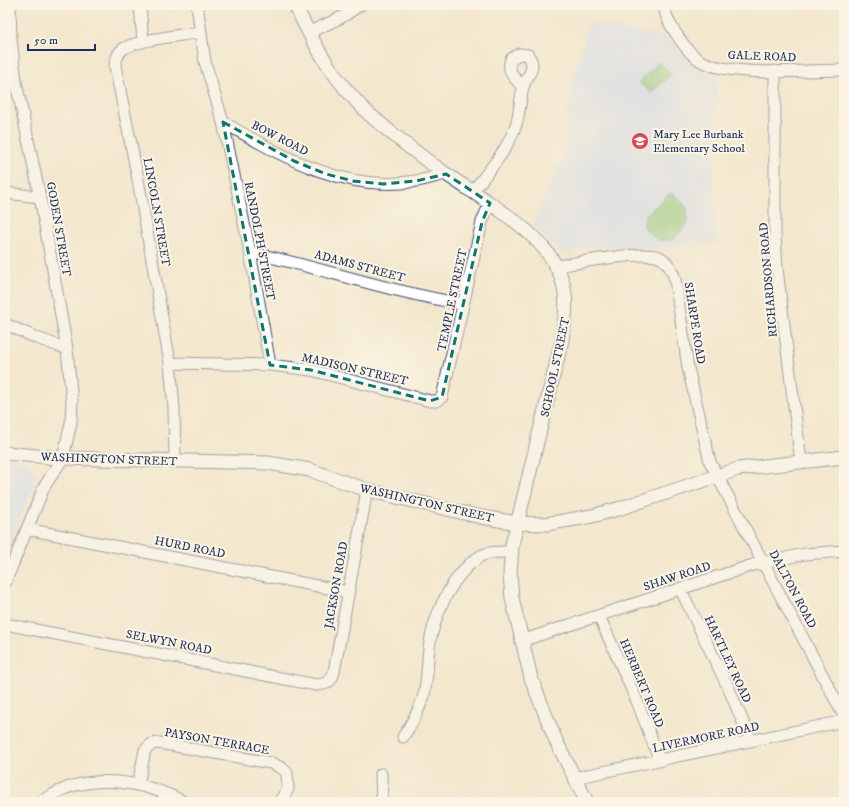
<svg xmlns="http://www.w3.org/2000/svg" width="849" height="807" font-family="'IM FELL DW Pica',serif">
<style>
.built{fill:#cbdbf9}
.green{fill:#89c57b;stroke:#527a6c}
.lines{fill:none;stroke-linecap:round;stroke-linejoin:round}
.minor-casing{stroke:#3b4b6f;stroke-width:13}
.tertiary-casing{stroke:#3b4b6f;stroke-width:15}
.minor{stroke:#fff;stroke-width:11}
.tertiary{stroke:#fff;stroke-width:13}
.marked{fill:none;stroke:#0f766e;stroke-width:3;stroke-dasharray:8 5;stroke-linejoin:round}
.labels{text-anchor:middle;stroke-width:4;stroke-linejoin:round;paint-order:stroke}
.street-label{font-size:12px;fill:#1b2f5e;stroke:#fcf5e5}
.poi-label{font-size:12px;fill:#1b2f5e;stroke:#fcf5e5;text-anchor:start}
</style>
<rect width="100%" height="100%" fill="#fcf5e5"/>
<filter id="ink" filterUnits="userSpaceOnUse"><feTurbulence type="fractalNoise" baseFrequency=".025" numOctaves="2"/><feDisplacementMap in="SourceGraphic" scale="8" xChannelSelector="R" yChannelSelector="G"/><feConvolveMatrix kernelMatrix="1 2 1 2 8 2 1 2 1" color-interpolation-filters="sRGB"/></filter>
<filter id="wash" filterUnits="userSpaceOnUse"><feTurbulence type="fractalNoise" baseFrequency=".012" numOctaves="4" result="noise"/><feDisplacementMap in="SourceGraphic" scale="16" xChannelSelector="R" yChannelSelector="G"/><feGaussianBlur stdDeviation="0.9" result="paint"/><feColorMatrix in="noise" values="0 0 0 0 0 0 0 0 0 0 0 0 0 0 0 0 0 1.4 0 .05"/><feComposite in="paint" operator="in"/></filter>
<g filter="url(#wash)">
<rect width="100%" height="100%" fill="#f3e8cd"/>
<path class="built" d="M 588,23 L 669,38 L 696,68 L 706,74 L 718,77 L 714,133 L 714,203 L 718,243 L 625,249 L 618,246 L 580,248 L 567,254 L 559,251 L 533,225 L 565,149 L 567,108 Z
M 5,458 L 22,460 L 29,464 L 35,476 L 34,483 L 5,554 Z"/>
<path class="green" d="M 659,62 L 671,74 L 651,93 L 639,82 Z
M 674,194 L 687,208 L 688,223 L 673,240 L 657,240 L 644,227 L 645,216 L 668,195 Z
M 95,796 L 121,796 L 140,802 L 65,802 L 69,800 Z"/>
</g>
<g filter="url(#ink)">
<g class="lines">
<g class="minor-casing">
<path id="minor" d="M 140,5 L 143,42
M 197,5 L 205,62 L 223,122 C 282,156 345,194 416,181 C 426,180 436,176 446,174
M 664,5 C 665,17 671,26 677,35 C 684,46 693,58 705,63 C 738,77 806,70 844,70
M 308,33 L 342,17 L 360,5
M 775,71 L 775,234 L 777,269 L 801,462
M 223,122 L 250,252 L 270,365
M 473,191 C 488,172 505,153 514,130 C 520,118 519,102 523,88 C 526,75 538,69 528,55 L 519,54 L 511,59 C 506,71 515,79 523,87
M 5,193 L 40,197
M 250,252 C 321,268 391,292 463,304
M 557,266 C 577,263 642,250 659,257 C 668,261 672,270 675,279 L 688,368 L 710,462 L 844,716
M 5,324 L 37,338 L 67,349
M 170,363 L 270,365 L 311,370 L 430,401 L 437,401 L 442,397 L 482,222 L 490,203
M 175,461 L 174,408 L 170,363 L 137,174 L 115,66 C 116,60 117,53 123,49 C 138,39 180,36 200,32
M 27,529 L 348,592
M 5,583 L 44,487 L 63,458 L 71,423 L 72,402 L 67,349 L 40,197 L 16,82 L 11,39 L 10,5
M 680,588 L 729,689 L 751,741
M 599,616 L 637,701 L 660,761
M 5,624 L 316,685 C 327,684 331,683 334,672 L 367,490
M 521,641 L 753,565 L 805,554 L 844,551
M 403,737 C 411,725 418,712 423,698 C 429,679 426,657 431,637 C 437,609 454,573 479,557 C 487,551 502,552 512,552
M 381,774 L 382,802
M 574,778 L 844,721
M 138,785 L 145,750 L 152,744 L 159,743 L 271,763 L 282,768 L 287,773 L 288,789 L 279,802
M 40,802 C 51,795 63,788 76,785 C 112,776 152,785 184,802"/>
</g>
<g class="tertiary-casing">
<path id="tertiary" d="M 295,5 C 315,47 335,82 369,114 C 393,135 420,156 446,174 C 483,200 545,232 561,277 C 569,299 565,318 562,340 L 512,545 L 510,574 L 512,598 L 531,678 L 556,741 L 587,802
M 5,453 L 58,458 L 268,463 L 310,470 L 367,490 L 481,517 L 517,523 L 546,524 L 592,516 L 618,509 L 738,469 L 844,457"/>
</g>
<use href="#minor" class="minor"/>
<use href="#tertiary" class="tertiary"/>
</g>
</g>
<path d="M0 0H849V807H0ZM 223,122 L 294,161 L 326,174 L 353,181 L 383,184 L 416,181 L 446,174 L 490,203 L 482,222 L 442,397 L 430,401 L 311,370 L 270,365 Z" fill="#f3e8cd" fill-opacity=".55" fill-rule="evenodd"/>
<path class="marked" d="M 223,122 L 294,161 L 326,174 L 353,181 L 383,184 L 416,181 L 446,174 L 490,203 L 482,222 L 442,397 L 430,401 L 311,370 L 270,365 Z"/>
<defs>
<g id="school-disc" transform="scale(0.9)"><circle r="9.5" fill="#d1495b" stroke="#fcf5e5"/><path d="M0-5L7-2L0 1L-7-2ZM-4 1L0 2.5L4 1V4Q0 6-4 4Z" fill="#fff"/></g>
</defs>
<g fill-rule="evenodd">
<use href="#school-disc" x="640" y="141"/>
</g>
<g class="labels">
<g class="street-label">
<text transform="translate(762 56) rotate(2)" y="4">GALE ROAD</text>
<text transform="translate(280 138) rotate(27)" y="4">BOW ROAD</text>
<text transform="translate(157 212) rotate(80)" y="4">LINCOLN STREET</text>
<text transform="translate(59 229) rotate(80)" y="4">GODEN STREET</text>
<text transform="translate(260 241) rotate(79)" y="4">RANDOLPH STREET</text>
<text transform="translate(360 266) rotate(15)" y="4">ADAMS STREET</text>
<text transform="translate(768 280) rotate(-95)" y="4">RICHARDSON ROAD</text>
<text transform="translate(452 300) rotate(-78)" y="4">TEMPLE STREET</text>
<text transform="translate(695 323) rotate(81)" y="4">SHARPE ROAD</text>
<text transform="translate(555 367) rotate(-78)" y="4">SCHOOL STREET</text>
<text transform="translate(355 369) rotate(13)" y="4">MADISON STREET</text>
<text transform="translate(109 459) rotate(2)" y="4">WASHINGTON STREET</text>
<text transform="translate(427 503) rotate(13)" y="4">WASHINGTON STREET</text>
<text transform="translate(190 547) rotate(11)" y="4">HURD ROAD</text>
<text transform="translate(677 576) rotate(-18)" y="4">SHAW ROAD</text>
<text transform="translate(336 585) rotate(-80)" y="4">JACKSON ROAD</text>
<text transform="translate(793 589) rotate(62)" y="4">DALTON ROAD</text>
<text transform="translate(169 642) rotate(11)" y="4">SELWYN ROAD</text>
<text transform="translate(728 659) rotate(65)" y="4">HARTLEY ROAD</text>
<text transform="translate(642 683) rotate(67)" y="4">HERBERT ROAD</text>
<text transform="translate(706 737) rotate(-12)" y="4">LIVERMORE ROAD</text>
<text transform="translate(217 741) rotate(10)" y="4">PAYSON TERRACE</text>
</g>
<g class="poi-label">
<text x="653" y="138">Mary Lee Burbank<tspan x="653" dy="14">Elementary School</tspan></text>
</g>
</g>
<rect width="849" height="807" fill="none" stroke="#fcf5e5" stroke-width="20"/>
<path d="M28 44v6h67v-6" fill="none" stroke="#1b2f5e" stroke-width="2"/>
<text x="34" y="44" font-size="12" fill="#1b2f5e" stroke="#fcf5e5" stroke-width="3" paint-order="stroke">50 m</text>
</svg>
